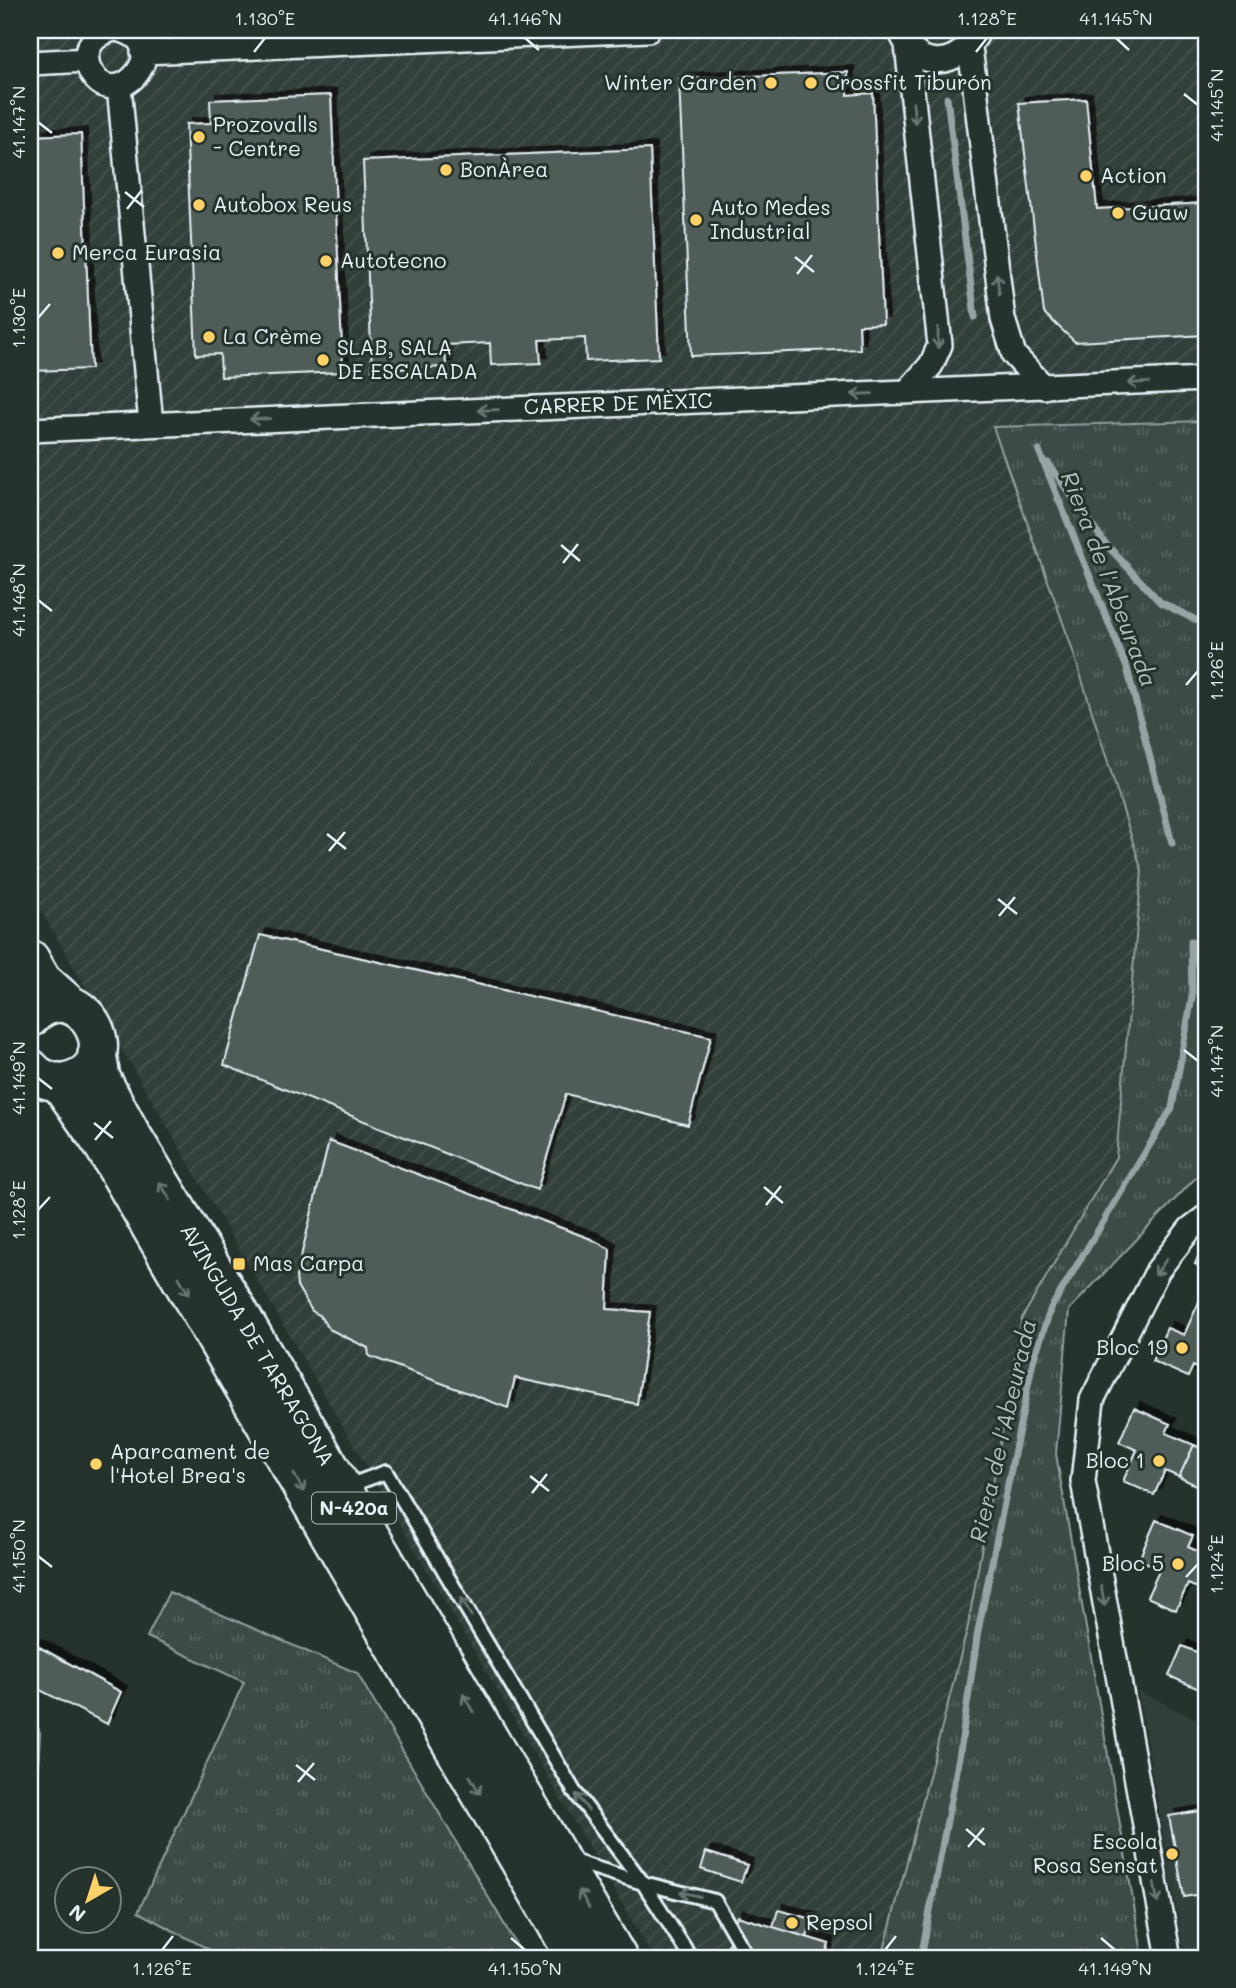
<svg xmlns="http://www.w3.org/2000/svg" width="1236" height="1988" font-family="Mali,sans-serif">
<style>
.built{fill:#333f3a}
.industrial{fill:url(#industrial-furrows)}
.grass{fill:url(#grass-tufts);stroke:#939ea0;stroke-width:2}
.lines{fill:none;stroke-linecap:round;stroke-linejoin:round}
.stream{stroke:#98a3a5;stroke-width:7}
.building{fill:#505c59;stroke:#e8f1f8;stroke-width:2;filter:url(#shadow)}
.lane-casing{stroke:#e8f1f8;stroke-width:18}
.street-casing{stroke:#e8f1f8;stroke-width:28}
.primary-casing{stroke:#e8f1f8;stroke-width:42}
.lane{stroke:#26332d;stroke-width:12}
.street{stroke:#26332d;stroke-width:23}
.primary{stroke:#26332d;stroke-width:37}
.oneway{stroke:#6a7674}
.ticks{fill:none;stroke:#e8f1f8;stroke-width:2.5}
.poi-dot{fill:#ffd166;stroke:#26332d;stroke-width:2.5}
.labels{text-anchor:middle;stroke-width:6;stroke-linejoin:round;paint-order:stroke}
.shield{fill:#26332d;stroke:#aeb8bb;stroke-width:2}
.shield-label{font-size:19px;font-weight:bold;fill:#e8f1f8}
.poi-label{font-size:21px;fill:#e8f1f8;stroke:#26332d;text-anchor:start}
.street-label{font-size:21px;fill:#e8f1f8;stroke:#26332d}
.water-label{font-size:23px;font-style:italic;fill:#b3bdc0;stroke:#26332d}
.neatline{fill:none;stroke:#e8f1f8;stroke-width:2.5}
.ticks-label{font-size:18px;text-anchor:middle;fill:#e8f1f8}
</style>
<defs>
<pattern id="industrial-furrows" width="10" height="10" patternUnits="userSpaceOnUse" patternTransform="scale(1.75)"><rect width="10" height="10" fill="#333f3a"/><path d="M-1 1l2-2M0 10L10 0M9 11l2-2" fill="none" stroke="#47524e"/></pattern>
<pattern id="grass-tufts" width="24" height="20" patternUnits="userSpaceOnUse" patternTransform="scale(1.75)"><rect width="24" height="20" fill="#3e4b47"/><path d="M3 7l-1-3M5 7V3M7 7l1-3M15 17l-1-3M17 17v-4M19 17l1-3" fill="none" stroke="#5a6562"/></pattern>
<filter id="shadow"><feDropShadow dx="6" dy="-6" stdDeviation="0" flood-color="#0009"/></filter>
</defs>
<rect width="100%" height="100%" fill="#26332d"/>
<filter id="ink" filterUnits="userSpaceOnUse"><feTurbulence type="fractalNoise" baseFrequency=".0143" numOctaves="2"/><feDisplacementMap in="SourceGraphic" scale="14" xChannelSelector="R" yChannelSelector="G"/><feConvolveMatrix kernelMatrix="1 2 1 2 8 2 1 2 1" color-interpolation-filters="sRGB"/></filter>
<g filter="url(#ink)">
<path class="built" d="M 1138,1691 L 1206,1724 L 1206,1810 L 1170,1816 L 1185,1897 L 1206,1893 L 1206,1958 L 1185,1958 Z"/>
<path class="industrial" d="M 30,30 L 1206,30 L 1206,421 L 993,427 L 1072,648 L 1142,871 L 1116,1157 L 1022,1318 L 968,1626 L 882,1958 L 654,1958 L 30,892 Z"/>
<path class="grass" d="M 1206,421 L 1206,1167 L 1069,1310 L 1056,1454 L 1143,1958 L 882,1958 L 968,1626 L 1022,1318 L 1116,1157 L 1142,871 L 1072,648 L 993,427 Z
M 169,1592 L 357,1673 L 524,1958 L 225,1958 L 138,1912 L 244,1682 L 147,1637 Z
M 30,1707 L 40,1733 L 38,1770 L 30,1828 Z"/>
<g class="lines">
<path class="stream" d="M 947,98 L 975,317
M 1039,451 L 1127,668 L 1172,843
M 1048,463 L 1105,543 L 1160,602 L 1206,625
M 921,1958 L 960,1752 L 978,1631 L 1033,1361 L 1051,1308 L 1172,1108 L 1192,997 L 1191,941"/>
</g>
<path class="building" d="M 848,72 L 848,95 L 873,93 L 883,324 L 859,325 L 860,349 L 691,356 L 679,79 Z
M 331,95 L 343,372 L 221,377 L 220,354 L 196,355 L 186,124 L 211,123 L 210,100 Z
M 1086,99 L 1097,209 L 1206,203 L 1206,335 L 1075,342 L 1044,313 L 1019,103 Z
M 81,134 L 91,369 L 30,371 L 30,136 Z
M 650,149 L 659,358 L 586,361 L 585,338 L 539,340 L 541,363 L 491,365 L 490,343 L 445,345 L 446,367 L 372,370 L 363,161 Z
M 260,935 L 711,1037 L 688,1125 L 566,1094 L 537,1190 L 224,1065 Z
M 329,1141 L 591,1239 L 610,1249 L 607,1309 L 650,1312 L 637,1404 L 515,1378 L 508,1408 L 369,1356 L 368,1348 L 329,1329 L 319,1315 L 312,1311 L 297,1286 L 296,1277 Z
M 1206,1238 L 1206,1270 L 1195,1264 Z
M 1206,1286 L 1206,1308 L 1198,1304 Z
M 1198,1304 L 1206,1308 L 1206,1372 L 1193,1366 L 1188,1377 L 1152,1361 L 1167,1328 L 1184,1335 Z
M 1134,1408 L 1170,1424 L 1166,1433 L 1194,1445 L 1179,1477 L 1165,1471 L 1154,1495 L 1123,1481 L 1137,1450 L 1119,1442 Z
M 1194,1445 L 1206,1451 L 1206,1490 L 1179,1477 Z
M 1156,1520 L 1193,1536 L 1188,1547 L 1206,1555 L 1206,1576 L 1200,1589 L 1188,1584 L 1176,1610 L 1147,1597 L 1160,1569 L 1139,1559 Z
M 30,1642 L 121,1692 L 107,1724 L 30,1685 Z
M 1182,1646 L 1206,1656 L 1206,1692 L 1169,1676 Z
M 1206,1810 L 1206,1893 L 1184,1897 L 1169,1816 Z
M 706,1852 L 747,1865 L 741,1882 L 701,1869 Z
M 778,1910 L 812,1919 L 807,1937 L 773,1927 Z
M 737,1916 L 829,1944 L 825,1958 L 760,1958 L 727,1948 Z"/>
<g class="lines">
<g class="lane-casing">
<path id="lane" d="M 345,1487 L 386,1472 L 574,1791 L 643,1883 L 691,1958
M 570,1863 L 576,1862 L 643,1883 L 715,1901 L 748,1958"/>
</g>
<g class="street-casing">
<path id="street" d="M 111,30 C 96,34 82,48 88,66 C 112,124 180,44 120,30
M 900,30 C 916,73 960,69 979,30
M 907,45 L 940,345 L 931,365 L 907,392
M 970,47 L 1003,319 L 1014,355 L 1044,387
M 143,52 L 648,30
M 30,63 L 87,60
M 119,86 L 151,424
M 30,430 L 1206,379
M 1169,1958 L 1083,1481 L 1092,1400 L 1158,1270 L 1190,1229 L 1206,1217"/>
</g>
<g class="primary-casing">
<path id="primary" d="M 30,959 L 42,980 L 70,1005
M 30,1018 C 78,967 134,1064 69,1081 C 55,1085 39,1079 30,1068
M 97,1054 L 101,1078 L 130,1132 L 229,1295 L 618,1958
M 59,1082 L 104,1147 L 576,1958"/>
</g>
<use href="#lane" class="lane"/>
<use href="#street" class="street"/>
<use href="#primary" class="primary"/>
</g>
<defs><path id="oneway-shaft" d="M-6 0H5M1.5-3L5.5 0L1.5 3" fill="none" stroke-width="1.6" stroke-linecap="round" stroke-linejoin="round" transform="scale(1.75)"/></defs>
<g class="oneway">
<use href="#oneway-shaft" transform="translate(914 113) rotate(84)"/>
<use href="#oneway-shaft" transform="translate(998 284) rotate(-97)"/>
<use href="#oneway-shaft" transform="translate(938 338) rotate(91)"/>
<use href="#oneway-shaft" transform="translate(1138 383) rotate(177)"/>
<use href="#oneway-shaft" transform="translate(862 394) rotate(178)"/>
<use href="#oneway-shaft" transform="translate(488 410) rotate(178)"/>
<use href="#oneway-shaft" transform="translate(260 419) rotate(178)"/>
<use href="#oneway-shaft" transform="translate(165 1191) rotate(-121)"/>
<use href="#oneway-shaft" transform="translate(1161 1267) rotate(125)"/>
<use href="#oneway-shaft" transform="translate(184 1286) rotate(60)"/>
<use href="#oneway-shaft" transform="translate(299 1483) rotate(60)"/>
<use href="#oneway-shaft" transform="translate(1103 1596) rotate(80)"/>
<use href="#oneway-shaft" transform="translate(466 1607) rotate(-120)"/>
<use href="#oneway-shaft" transform="translate(468 1703) rotate(-120)"/>
<use href="#oneway-shaft" transform="translate(475 1785) rotate(60)"/>
<use href="#oneway-shaft" transform="translate(582 1802) rotate(-127)"/>
<use href="#oneway-shaft" transform="translate(1156 1893) rotate(80)"/>
<use href="#oneway-shaft" transform="translate(690 1894) rotate(-166)"/>
<use href="#oneway-shaft" transform="translate(584 1899) rotate(-120)"/>
</g>
</g>
<path class="ticks" d="M 525,38 L 539,50M 1116,38 L 1129,50M 254,52 L 265,38M 976,52 L 987,38M 1184,94 L 1198,105M 38,122 L 52,133M 125,192 L 144,207M 127,209 L 142,190M 795,257 L 814,272M 797,274 L 812,255M 38,318 L 50,304M 561,545 L 580,561M 563,563 L 578,544M 38,600 L 52,611M 1186,685 L 1198,671M 327,834 L 346,849M 329,851 L 345,832M 998,899 L 1017,914M 999,916 L 1015,897M 1184,1050 L 1198,1061M 38,1078 L 52,1089M 94,1123 L 113,1138M 95,1140 L 111,1121M 764,1187 L 783,1203M 766,1205 L 781,1186M 38,1210 L 50,1197M 530,1476 L 549,1491M 532,1493 L 547,1474M 38,1556 L 52,1567M 1186,1577 L 1198,1564M 296,1765 L 315,1780M 298,1782 L 314,1763M 966,1829 L 985,1845M 968,1847 L 984,1828M 511,1938 L 525,1950M 1101,1938 L 1115,1950M 162,1950 L 173,1936M 885,1950 L 896,1936"/>
<g class="poi-dot">
<circle cx="771" cy="83" r="7"/>
<circle cx="811" cy="83" r="7"/>
<circle cx="199" cy="137" r="7"/>
<circle cx="446" cy="170" r="7"/>
<circle cx="1086" cy="176" r="7"/>
<circle cx="199" cy="205" r="7"/>
<circle cx="1118" cy="213" r="7"/>
<circle cx="696" cy="220" r="7"/>
<circle cx="58" cy="253" r="7"/>
<circle cx="326" cy="261" r="7"/>
<circle cx="209" cy="337" r="7"/>
<circle cx="323" cy="360" r="7"/>
<rect x="232" y="1257" width="14" height="14" rx="3.5"/>
<circle cx="1182" cy="1348" r="7"/>
<circle cx="1159" cy="1461" r="7"/>
<circle cx="96" cy="1464" r="7"/>
<circle cx="1178" cy="1564" r="7"/>
<circle cx="1172" cy="1854" r="7"/>
<circle cx="792" cy="1923" r="7"/>
</g>
<g class="labels">
<rect class="shield" x="312" y="1492.5" width="84" height="31" rx="5"/>
<g class="shield-label">
<text x="354" y="1515">N-420a</text>
</g>
<g class="poi-label">
<text x="757" y="90" text-anchor="end">Winter Garden</text>
<text x="825" y="90">Crossfit Tiburón</text>
<text x="213" y="132">Prozovalls<tspan x="213" dy="24">- Centre</tspan></text>
<text x="460" y="177">BonÀrea</text>
<text x="1100" y="183">Action</text>
<text x="213" y="212">Autobox Reus</text>
<text x="710" y="215">Auto Medes<tspan x="710" dy="24">Industrial</tspan></text>
<text x="1132" y="220">Guaw</text>
<text x="72" y="260">Merca Eurasia</text>
<text x="340" y="268">Autotecno</text>
<text x="223" y="344">La Crème</text>
<text x="337" y="355">SLAB, SALA<tspan x="337" dy="24">DE ESCALADA</tspan></text>
<text x="253" y="1271">Mas Carpa</text>
<text x="1168" y="1355" text-anchor="end">Bloc 19</text>
<text x="110" y="1459">Aparcament de<tspan x="110" dy="24">l'Hotel Brea's</tspan></text>
<text x="1145" y="1468" text-anchor="end">Bloc 1</text>
<text x="1164" y="1571" text-anchor="end">Bloc 5</text>
<text x="1158" y="1849" text-anchor="end">Escola<tspan x="1158" dy="24">Rosa Sensat</tspan></text>
<text x="806" y="1930">Repsol</text>
</g>
<g class="street-label">
<text transform="translate(618 404) rotate(-2)" y="7">CARRER DE MÈXIC</text>
<text transform="translate(257 1345) rotate(59)" y="7">AVINGUDA DE TARRAGONA</text>
</g>
<g class="water-label">
<text transform="translate(1109 579) rotate(69)" y="8">Riera de l'Abeurada</text>
<text transform="translate(1003 1431) rotate(-77)" y="8">Riera de l'Abeurada</text>
</g>
</g>
<rect width="1236" height="1988" fill="none" stroke="#26332d" stroke-width="77"/>
<g transform="translate(88 1900) rotate(219)"><circle r="33" fill="#26332d" stroke="#747f7e" stroke-width="2"/>
<path d="M0-5L12 26L0 18L-12 26Z" fill="#ffd166"/>
<text y="-10" font-size="19" font-weight="bold" text-anchor="middle" fill="#e8f1f8">N</text>
</g>
<rect x="38" y="38" width="1160" height="1912" class="neatline"/>
<g class="ticks-label">
<text x="265" y="25">1.130°E</text>
<text x="525" y="25">41.146°N</text>
<text x="987" y="25">1.128°E</text>
<text x="1116" y="25">41.145°N</text>
<text transform="translate(1217 105) rotate(-90)" y="6">41.145°N</text>
<text transform="translate(19 122) rotate(-90)" y="6">41.147°N</text>
<text transform="translate(19 318) rotate(-90)" y="6">1.130°E</text>
<text transform="translate(19 600) rotate(-90)" y="6">41.148°N</text>
<text transform="translate(1217 671) rotate(-90)" y="6">1.126°E</text>
<text transform="translate(1217 1061) rotate(-90)" y="6">41.147°N</text>
<text transform="translate(19 1078) rotate(-90)" y="6">41.149°N</text>
<text transform="translate(19 1210) rotate(-90)" y="6">1.128°E</text>
<text transform="translate(19 1556) rotate(-90)" y="6">41.150°N</text>
<text transform="translate(1217 1564) rotate(-90)" y="6">1.124°E</text>
<text x="162" y="1975">1.126°E</text>
<text x="525" y="1975">41.150°N</text>
<text x="885" y="1975">1.124°E</text>
<text x="1115" y="1975">41.149°N</text>
</g>
</svg>
